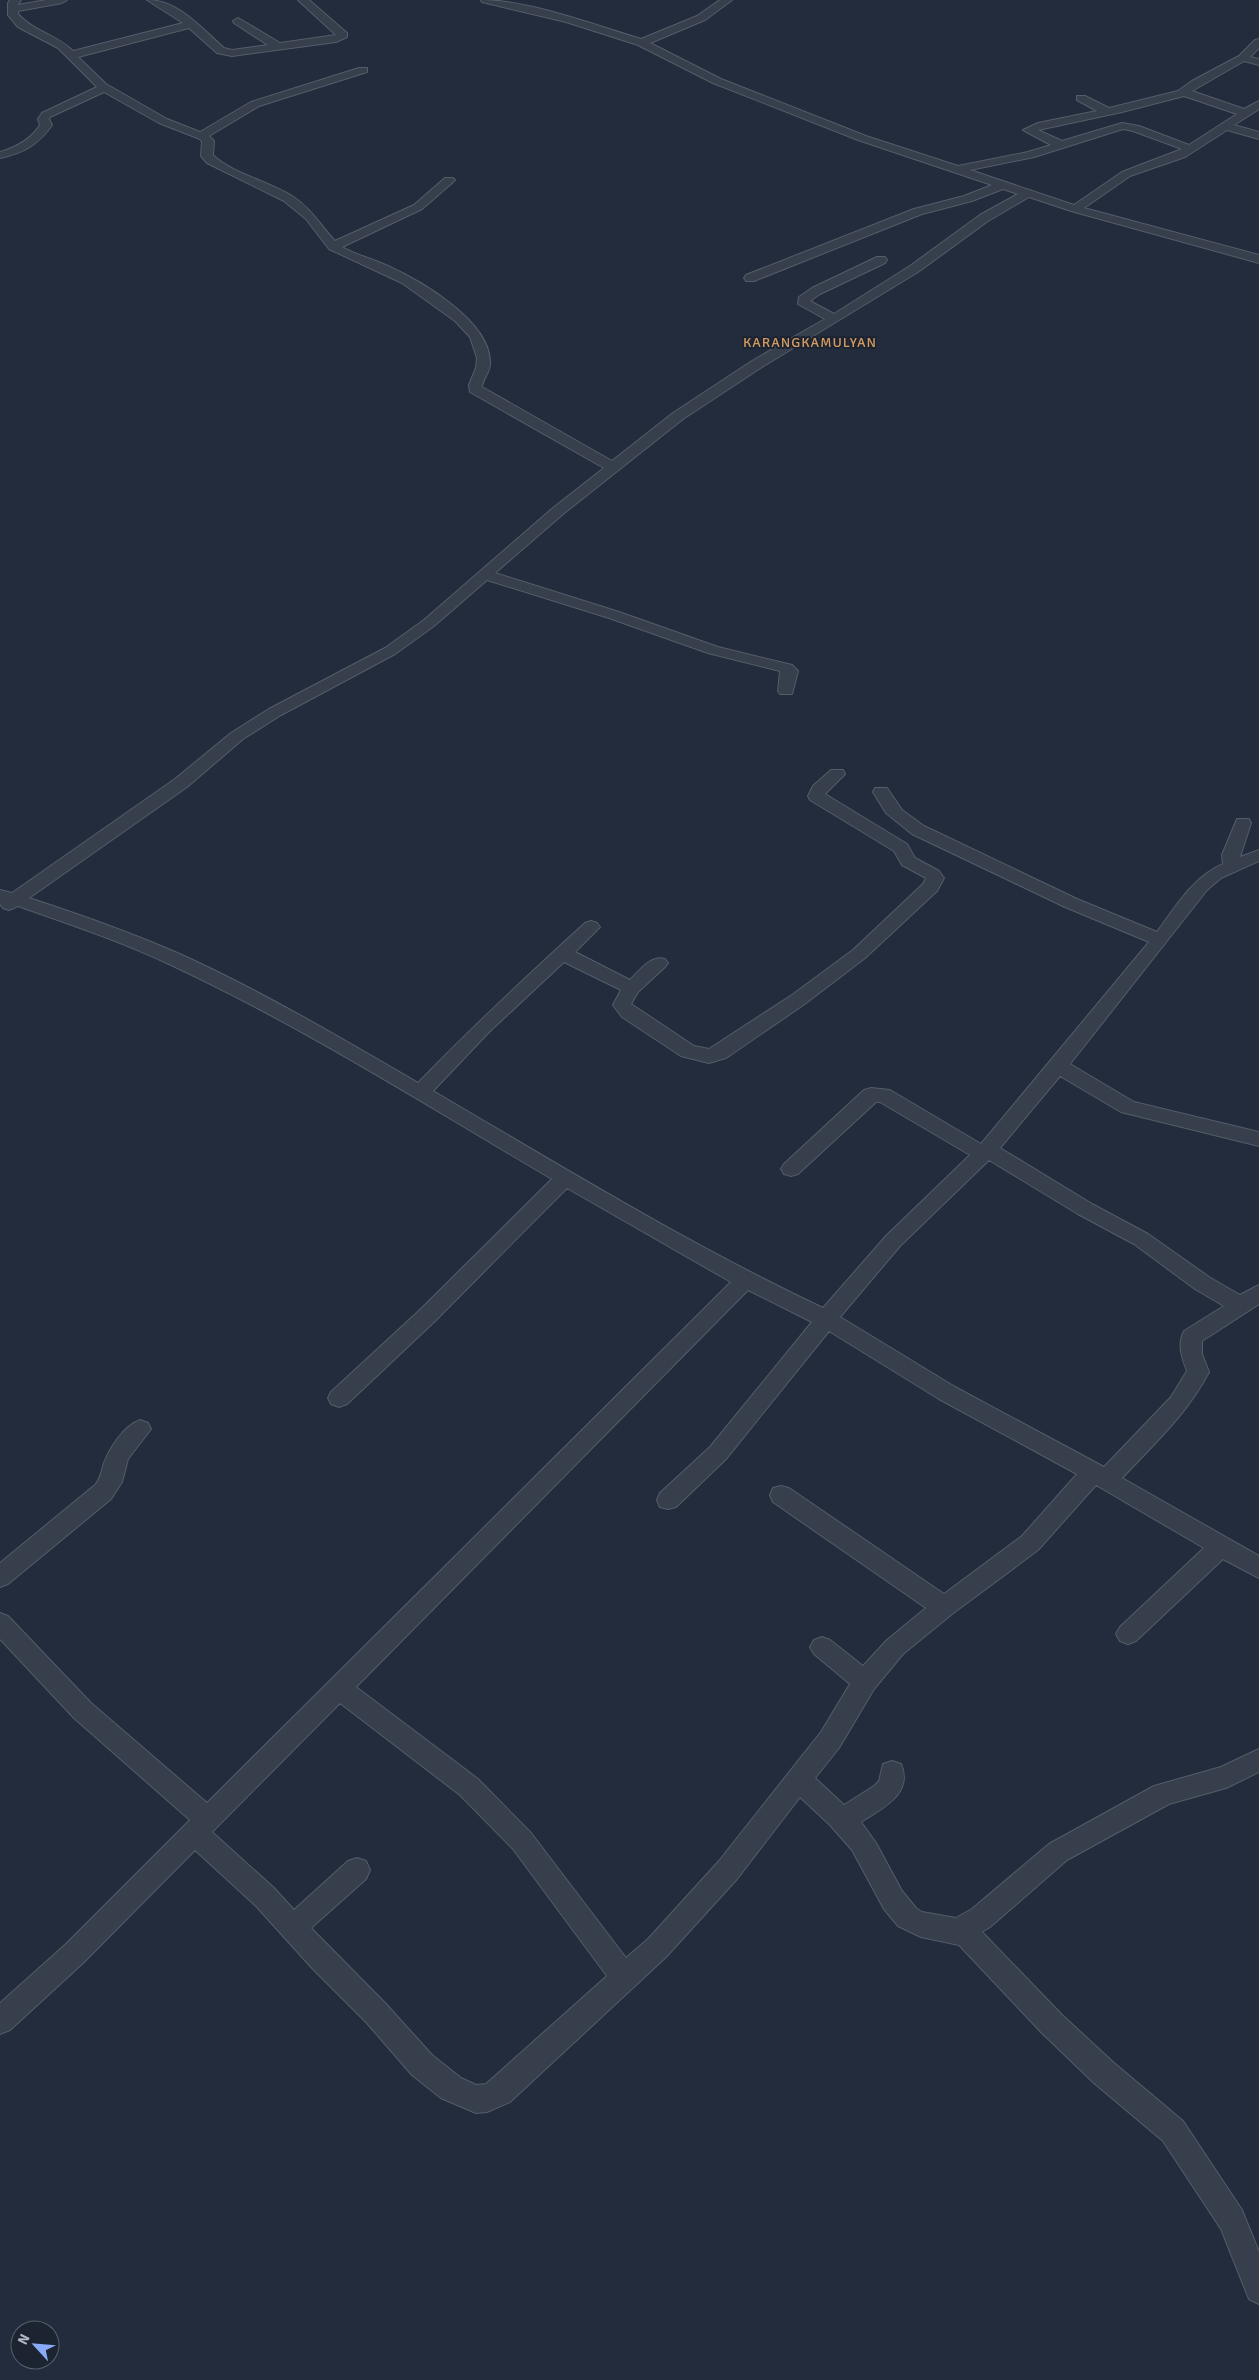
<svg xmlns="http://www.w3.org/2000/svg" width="1259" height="2380" font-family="Signika,sans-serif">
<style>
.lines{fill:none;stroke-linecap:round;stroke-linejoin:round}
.street-casing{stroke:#555c6a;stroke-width:2}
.street{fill:#373e4c;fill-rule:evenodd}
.labels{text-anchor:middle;stroke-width:4;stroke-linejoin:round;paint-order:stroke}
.far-quarter-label{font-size:14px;letter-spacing:1px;fill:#d39b61;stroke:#1c2331}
</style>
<rect width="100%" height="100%" fill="#232c3c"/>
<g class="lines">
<g class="street-casing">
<path id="street" d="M 10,0 L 21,0 L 18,5 L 46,0 L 67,0 L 62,3 L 18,11 L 18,14 C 33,31 57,35 73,51 L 183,23 L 147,0 C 179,0 202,29 224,48 L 232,50 L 268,45 L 234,23 L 233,21 L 238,18 L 280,43 L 336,35 L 298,0 L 309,0 L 347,33 L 347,37 L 336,42 L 232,56 L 217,53 L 189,28 L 78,57 L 106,84 L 167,119 L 200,132 L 251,102 L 359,68 L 367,68 L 367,72 L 259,106 L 209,136 L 214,141 L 213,155 C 229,172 270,182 292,196 C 311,208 320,225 335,241 L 414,205 L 445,178 L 453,178 L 455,180 L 453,182 L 422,209 L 342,247 C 356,255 373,259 388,266 C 421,281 490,321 490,362 C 491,371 483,378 482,387 L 612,461 L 673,413 L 752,361 L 825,319 L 798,304 L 799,297 L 812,288 L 877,257 L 885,257 L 887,260 L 885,263 L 820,294 L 810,301 L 834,314 L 910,266 L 980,215 L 1018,194 L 1003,189 L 972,201 L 922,214 L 754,281 L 746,281 L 744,278 L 746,275 L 914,209 L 964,196 L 992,185 L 858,140 L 713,83 L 638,45 L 566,22 L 482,2 L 481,0 C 529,0 595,25 641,39 L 697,16 L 720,0 L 732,0 L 705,20 L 650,43 L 721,79 L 866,136 L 958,166 L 1028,152 L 1051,145 L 1023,130 L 1038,123 L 1097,111 L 1077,100 L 1077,96 L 1085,96 L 1109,108 L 1178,91 L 1192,81 L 1239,56 L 1255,40 L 1259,39 L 1259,48 L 1250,57 L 1259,59 L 1259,65 L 1244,61 L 1192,91 L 1244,109 L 1259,101 L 1259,109 L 1234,125 L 1259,132 L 1259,139 L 1227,130 L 1185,157 L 1130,176 L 1084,208 L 1259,255 L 1259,263 L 1071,211 L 1029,197 L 988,221 L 918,272 L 762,367 L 683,419 L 563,514 L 495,573 L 619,612 L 718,647 L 792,665 L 798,671 L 792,694 L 780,694 L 778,691 L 780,671 L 708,653 L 609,618 L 487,580 L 434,626 L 395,654 L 281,715 L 243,739 L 187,787 L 29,898 C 81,915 132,933 182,955 C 263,992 341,1038 418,1083 C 472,1027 528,975 585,923 L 591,921 L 597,923 L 600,927 L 575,952 L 630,980 C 640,970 651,955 665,959 L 668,963 L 665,967 L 638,992 L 631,1004 L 694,1046 L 709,1049 L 792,995 L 853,950 L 923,884 L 926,878 L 902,865 L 894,851 L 810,800 L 808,796 L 813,786 L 831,770 L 843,770 L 845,774 L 825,794 L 907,844 L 915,858 L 939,871 L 944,878 L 937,891 L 865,958 L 806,1003 L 726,1058 L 709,1063 L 681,1056 L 622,1017 L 613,1005 L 621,990 L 564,962 L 489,1032 L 433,1091 C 561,1166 688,1244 823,1308 L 886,1236 L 970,1155 L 880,1102 L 876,1102 L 798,1174 L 791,1176 L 784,1174 L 781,1169 L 784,1164 L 864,1090 L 871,1088 L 890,1090 L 981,1144 L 1149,942 L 1065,907 L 912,834 L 886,813 L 873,792 L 875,788 L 887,788 L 902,810 L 924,826 L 1077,899 L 1157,932 C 1176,906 1193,877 1223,864 L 1222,855 L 1237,819 L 1249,819 L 1251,823 L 1240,857 L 1259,850 L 1259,861 L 1221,878 L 1207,890 L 1070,1064 L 1134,1102 L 1259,1132 L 1259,1146 L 1121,1112 L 1060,1076 L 1000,1148 L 1092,1204 L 1148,1234 L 1209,1277 L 1240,1295 L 1259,1285 L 1259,1304 L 1202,1341 L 1202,1354 L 1209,1372 C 1187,1414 1154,1444 1122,1478 L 1259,1556 L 1259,1578 L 1223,1559 L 1136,1641 L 1128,1644 L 1120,1641 L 1116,1634 L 1120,1627 L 1204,1548 L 1096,1485 L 1038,1550 L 952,1614 L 903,1654 L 874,1689 L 839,1748 L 815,1778 L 844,1805 L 874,1786 L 879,1781 L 883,1764 L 892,1761 L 901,1764 C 914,1794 881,1809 861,1822 L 876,1843 L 902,1891 L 916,1908 L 922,1912 L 956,1918 L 972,1909 L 1049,1844 L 1154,1786 L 1221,1767 L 1259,1749 L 1259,1772 L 1226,1788 L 1169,1804 L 1067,1860 L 990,1927 L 982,1932 L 1062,2015 L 1114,2063 L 1183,2121 L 1242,2210 L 1259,2252 L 1259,2304 L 1249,2299 L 1221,2229 L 1163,2141 L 1094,2083 L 1042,2033 L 959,1945 L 921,1937 L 898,1926 L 884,1909 L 852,1850 L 830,1825 L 800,1797 L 737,1879 L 666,1957 L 510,2102 L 487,2112 L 476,2113 L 441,2098 L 412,2075 L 366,2022 L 312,1968 L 256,1906 L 195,1850 L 83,1963 L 10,2030 L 0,2034 L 0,2003 L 65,1945 L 190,1820 L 74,1718 L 0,1639 L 0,1613 L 8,1616 L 91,1703 L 207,1803 L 731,1282 L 567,1188 L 435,1321 L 347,1404 L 339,1407 L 331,1404 L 328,1398 L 331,1392 L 421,1309 L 552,1179 C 426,1105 302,1026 169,964 C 120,941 69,924 18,906 L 9,910 L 3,908 L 0,904 L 0,890 L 12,893 L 175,779 L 231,733 L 269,709 L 385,648 L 424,620 L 553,508 L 604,468 L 470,392 L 469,385 L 476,368 L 477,358 L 470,337 L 455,321 L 402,283 L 329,249 L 306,219 L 284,201 L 207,163 L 201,156 L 202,142 L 200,139 L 159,123 L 104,92 L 50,117 L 49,119 L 52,125 C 38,145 23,153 0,158 L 0,152 C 17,147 31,139 40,125 L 38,119 L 42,113 L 97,87 L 58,48 L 18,27 L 8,15 L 8,3 ZM 1184,96 L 1237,114 L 1189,145 L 1139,126 L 1122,123 L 1062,141 L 1038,130 L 1122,112 ZM 1123,129 L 1133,131 L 1182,149 L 1122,172 L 1074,205 L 970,170 L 1034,157 ZM 989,1160 L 1078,1214 L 1134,1244 L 1195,1289 L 1224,1306 L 1184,1331 C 1177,1345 1182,1358 1187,1371 L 1171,1397 L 1104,1467 L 955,1387 L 840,1317 L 900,1246 ZM 748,1290 L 812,1322 L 710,1447 L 660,1493 L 657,1500 L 660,1507 L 668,1509 L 676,1507 L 726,1459 L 829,1331 L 939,1399 L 1077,1474 L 1022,1536 L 944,1594 L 789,1488 L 781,1486 L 773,1488 L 770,1495 L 773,1502 L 926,1608 L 887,1640 L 863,1666 L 830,1640 L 822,1637 L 814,1640 L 810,1647 L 814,1654 L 850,1684 L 821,1732 L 719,1861 L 648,1939 L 626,1958 L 531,1833 L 478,1779 L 356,1687 ZM 340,1703 L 460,1795 L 513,1849 L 607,1976 L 486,2084 L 476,2085 L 461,2078 L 432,2055 L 386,2004 L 311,1928 L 366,1879 L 370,1870 L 366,1861 L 357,1858 L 348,1861 L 294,1910 L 274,1888 L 212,1832 Z
M 140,1420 L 148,1423 L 151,1429 L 128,1459 L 122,1482 L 111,1499 L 8,1584 L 0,1587 L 0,1563 L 95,1485 C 101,1478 101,1472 104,1463 C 110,1447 124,1426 140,1420 Z"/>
</g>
<use href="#street" class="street"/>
</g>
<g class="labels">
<g class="far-quarter-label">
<text x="810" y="347">KARANGKAMULYAN</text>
</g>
</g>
<g transform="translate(35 2345) rotate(296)"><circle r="24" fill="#1c2331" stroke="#585f6d"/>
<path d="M0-4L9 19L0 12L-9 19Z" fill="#88abf7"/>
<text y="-8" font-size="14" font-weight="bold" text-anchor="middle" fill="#b2b9c7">N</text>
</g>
</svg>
